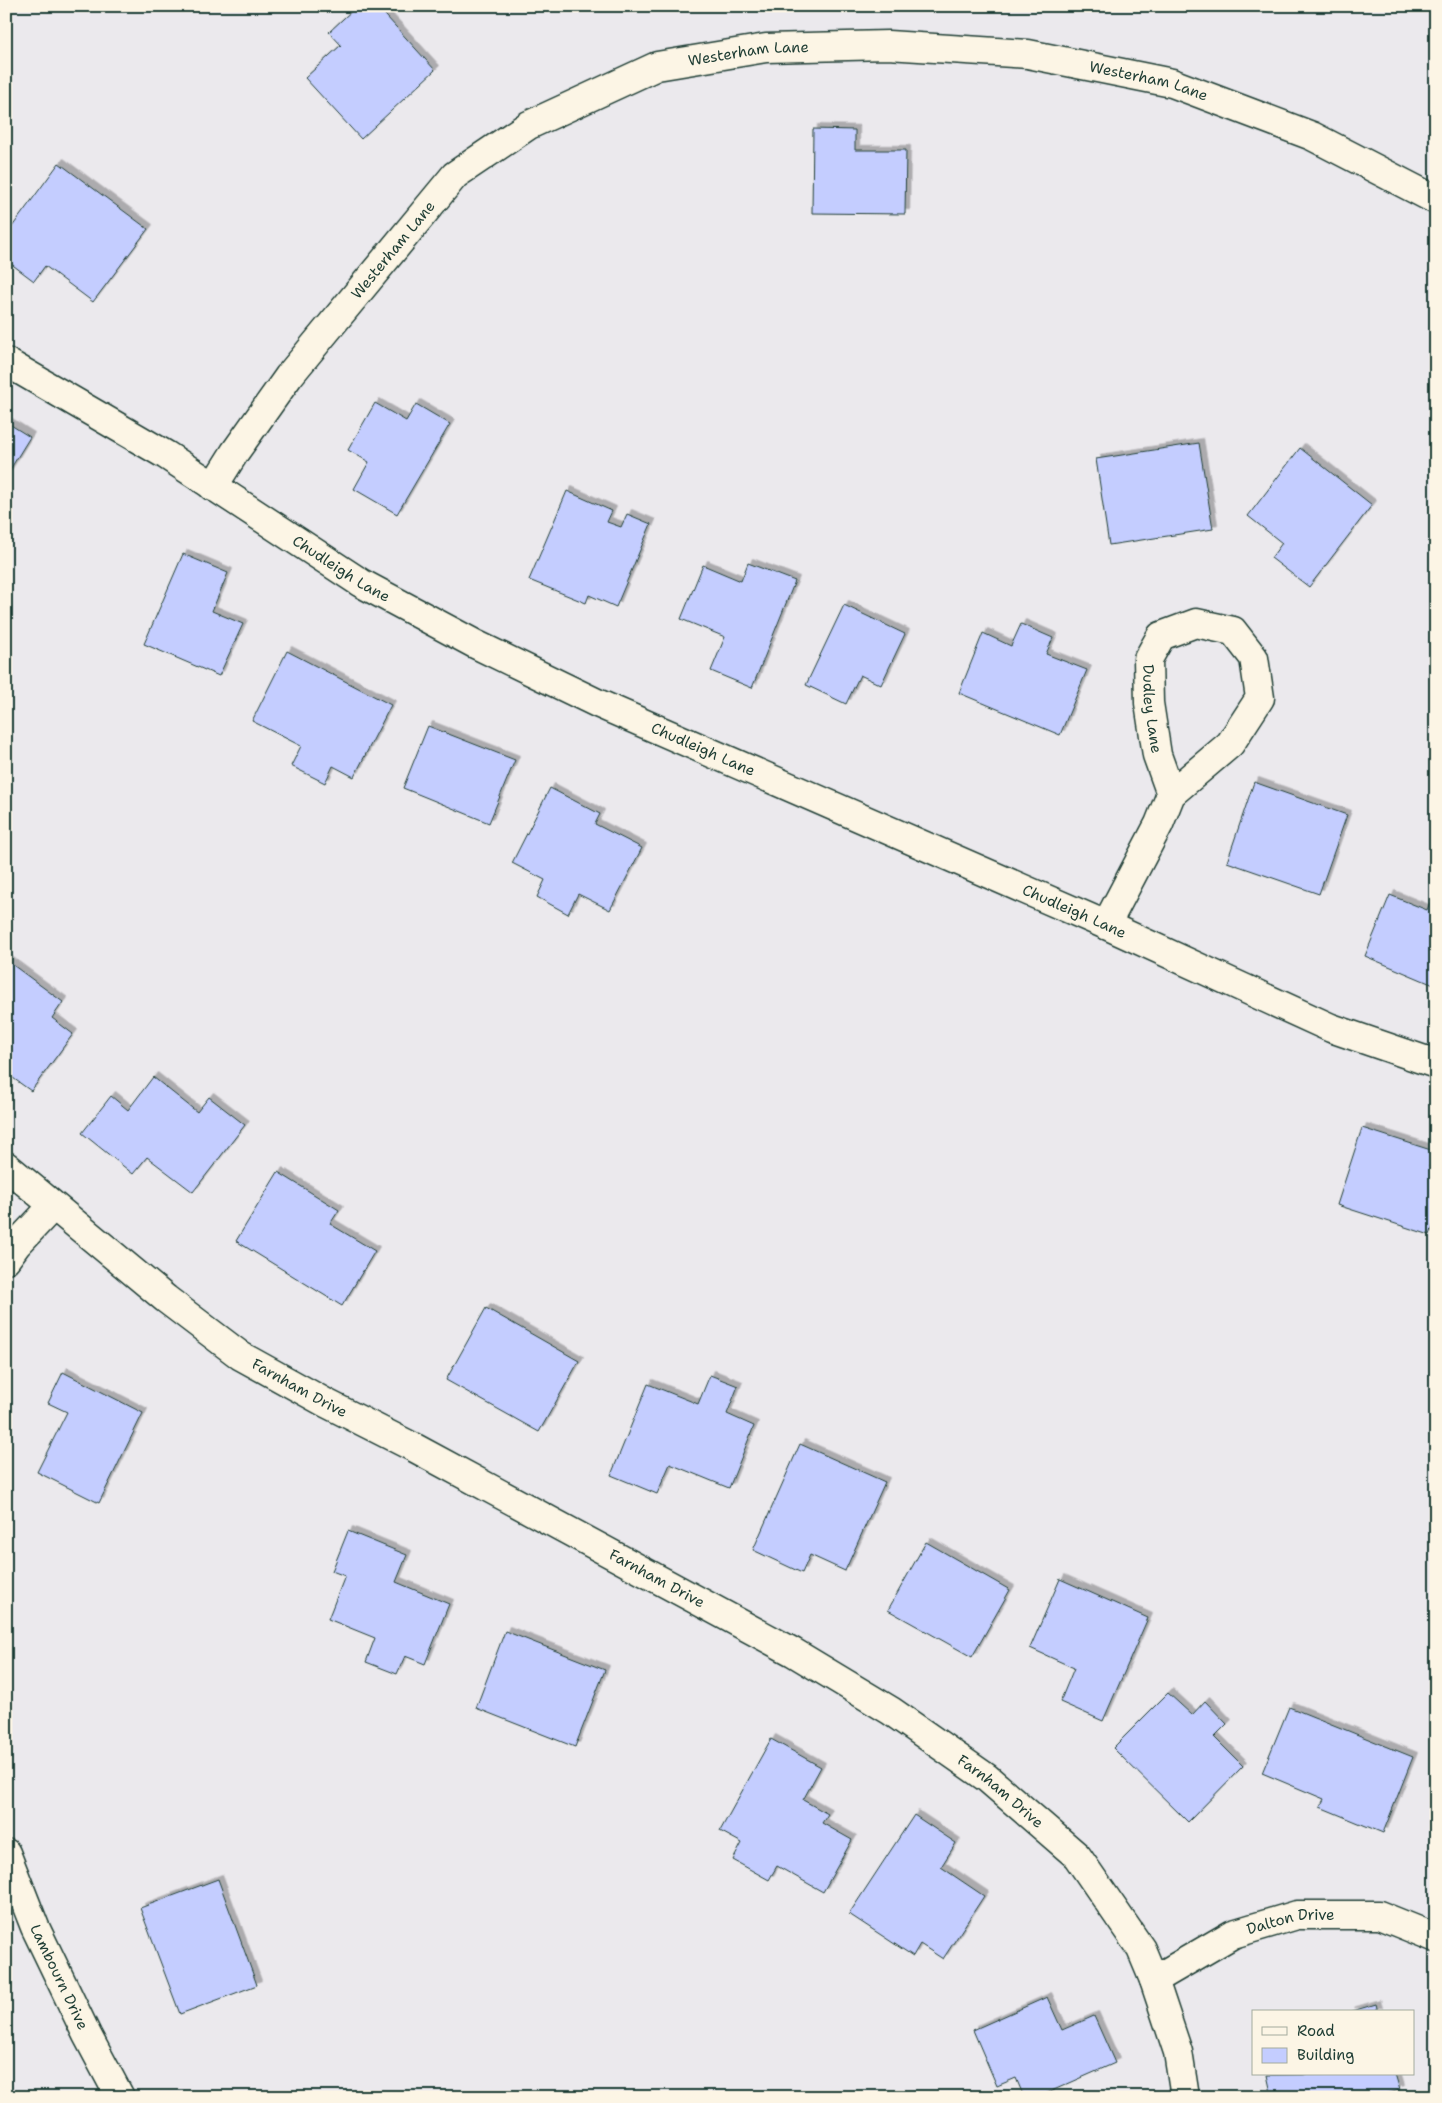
<svg xmlns="http://www.w3.org/2000/svg" width="1442" height="2103" font-family="'Shantell Sans',sans-serif">
<style>
.building{fill:#c4cdff;stroke:#1f3d34;filter:url(#shadow)}
.lines{fill:none;stroke-linecap:round;stroke-linejoin:round}
.minor-casing{stroke:#1f3d34;stroke-width:31}
.minor{stroke:#fcf5e5;stroke-width:28}
.labels{text-anchor:middle;stroke-width:4;stroke-linejoin:round;paint-order:stroke}
.street-label{font-size:15px;fill:#1f3d34;stroke:#fcf5e5}
</style>
<defs>
<filter id="shadow"><feDropShadow dx="4.5" dy="-4.5" stdDeviation="0" flood-color="#0004"/></filter>
</defs>
<rect width="100%" height="100%" fill="#ebe9ed"/>
<filter id="ink" filterUnits="userSpaceOnUse"><feTurbulence type="fractalNoise" baseFrequency=".02" numOctaves="2"/><feDisplacementMap in="SourceGraphic" scale="10" xChannelSelector="R" yChannelSelector="G"/><feConvolveMatrix kernelMatrix="1 2 1 2 8 2 1 2 1" color-interpolation-filters="sRGB"/></filter>
<g filter="url(#ink)">
<path class="building" d="M 357,6 L 377,6 L 435,70 L 361,139 L 305,78 L 341,45 L 329,32 Z
M 813,129 L 855,130 L 855,150 L 906,150 L 905,214 L 812,213 Z
M 59,163 L 148,229 L 93,302 L 45,266 L 34,281 L 6,260 L 6,235 Z
M 375,403 L 406,421 L 416,404 L 450,424 L 397,514 L 354,489 L 369,462 L 348,450 Z
M 6,422 L 30,437 L 6,476 Z
M 1199,443 L 1213,529 L 1109,545 L 1096,459 Z
M 1300,448 L 1372,505 L 1309,587 L 1271,558 L 1282,543 L 1248,516 Z
M 567,491 L 612,511 L 607,522 L 621,527 L 627,514 L 651,524 L 616,607 L 589,595 L 586,603 L 529,580 Z
M 183,554 L 228,573 L 212,611 L 243,624 L 219,676 L 144,644 Z
M 748,563 L 795,581 L 752,688 L 711,671 L 725,637 L 681,619 L 703,565 L 741,581 Z
M 844,605 L 905,634 L 881,685 L 860,675 L 846,704 L 806,685 Z
M 1021,624 L 1053,638 L 1046,654 L 1087,670 L 1060,735 L 959,693 L 983,633 L 1011,646 Z
M 287,651 L 391,705 L 354,777 L 333,766 L 325,783 L 291,766 L 301,746 L 252,721 Z
M 428,726 L 515,760 L 489,823 L 403,788 Z
M 1254,782 L 1347,815 L 1319,894 L 1227,862 Z
M 550,788 L 600,814 L 595,824 L 642,848 L 610,910 L 578,894 L 568,914 L 537,897 L 545,880 L 512,863 Z
M 1436,888 L 1436,986 L 1365,956 L 1390,895 L 1427,910 Z
M 6,960 L 63,1002 L 52,1018 L 73,1034 L 31,1091 L 6,1073 Z
M 153,1077 L 197,1112 L 209,1097 L 245,1125 L 193,1192 L 147,1157 L 133,1174 L 82,1133 L 111,1096 L 128,1110 Z
M 1362,1128 L 1434,1151 L 1429,1167 L 1436,1169 L 1436,1217 L 1430,1235 L 1337,1205 Z
M 278,1172 L 339,1210 L 330,1224 L 375,1251 L 342,1306 L 236,1241 Z
M 486,1308 L 579,1361 L 539,1432 L 446,1380 Z
M 63,1372 L 143,1413 L 99,1503 L 37,1472 L 67,1412 L 48,1403 Z
M 710,1375 L 738,1386 L 727,1414 L 754,1426 L 729,1488 L 670,1464 L 657,1494 L 611,1475 L 648,1384 L 698,1404 Z
M 800,1444 L 885,1482 L 845,1571 L 810,1555 L 802,1573 L 753,1550 Z
M 348,1531 L 407,1555 L 396,1582 L 449,1604 L 425,1664 L 405,1656 L 397,1674 L 366,1662 L 375,1638 L 328,1619 L 345,1576 L 332,1571 Z
M 926,1542 L 1010,1590 L 972,1657 L 888,1610 Z
M 1060,1579 L 1148,1618 L 1103,1721 L 1060,1702 L 1074,1668 L 1030,1648 Z
M 505,1631 L 605,1670 L 575,1747 L 476,1708 Z
M 1168,1693 L 1192,1715 L 1205,1701 L 1227,1724 L 1214,1737 L 1243,1766 L 1188,1822 L 1113,1748 Z
M 1289,1707 L 1413,1757 L 1383,1833 L 1320,1807 L 1324,1799 L 1262,1773 Z
M 771,1739 L 821,1767 L 803,1800 L 828,1814 L 822,1823 L 852,1840 L 823,1892 L 777,1866 L 769,1880 L 733,1860 L 742,1843 L 720,1831 Z
M 1436,1788 L 1436,1811 L 1429,1808 Z
M 914,1815 L 956,1843 L 941,1867 L 984,1896 L 943,1959 L 920,1944 L 913,1956 L 849,1914 Z
M 218,1879 L 257,1985 L 180,2014 L 140,1908 Z
M 1047,1997 L 1062,2030 L 1094,2016 L 1115,2063 L 1038,2097 L 1024,2097 L 1016,2078 L 997,2086 L 973,2030 Z
M 1376,2004 L 1378,2012 L 1349,2012 Z
M 1395,2074 L 1400,2090 L 1374,2097 L 1272,2097 L 1267,2075 Z"/>
<g class="lines">
<g class="minor-casing">
<g id="minor">
<path id="s1" d="M 6,362 L 166,455 L 361,583 L 475,644 L 597,703 L 1106,925 L 1331,1028 L 1436,1064"/>
<path id="s2" d="M 213,487 L 235,452 L 289,376 L 455,175 L 529,125 L 657,66 L 766,48 L 888,45 L 1028,54 L 1172,83 L 1312,136 L 1436,200"/>
<path id="s3" d="M 1106,925 L 1159,824 L 1171,794 L 1230,744 L 1260,698 L 1254,658 L 1233,631 L 1196,623 L 1161,636 L 1148,659 L 1149,703 L 1157,755 L 1171,794"/>
<path id="s4" d="M 6,1166 L 166,1299 L 241,1356 L 326,1403 L 415,1448 L 793,1652 L 891,1711 L 987,1778 L 1077,1856 L 1141,1949 L 1154,1980 L 1178,2052 L 1185,2097"/>
<path d="M 6,1259 L 17,1244 L 53,1206"/>
<path id="s5" d="M 6,1853 L 35,1927 L 87,2035 L 120,2097"/>
<path id="s6" d="M 1154,1980 L 1233,1934 L 1297,1915 L 1379,1915 L 1436,1938"/>
</g>
</g>
<use href="#minor" class="minor"/>
</g>
</g>
<g class="labels">
<g class="street-label">
<text dy="5" stroke="none"><textPath href="#s2" startOffset="718">Westerham Lane</textPath></text>
<text dy="5" stroke="none"><textPath href="#s2" startOffset="1122">Westerham Lane</textPath></text>
<text dy="5" stroke="none"><textPath href="#s2" startOffset="298">Westerham Lane</textPath></text>
<text dy="5" stroke="none"><textPath href="#s1" startOffset="394">Chudleigh Lane</textPath></text>
<text dy="5" stroke="none"><textPath href="#s3" startOffset="505">Dudley Lane</textPath></text>
<text dy="5" stroke="none"><textPath href="#s1" startOffset="799">Chudleigh Lane</textPath></text>
<text dy="5" stroke="none"><textPath href="#s1" startOffset="1204">Chudleigh Lane</textPath></text>
<text dy="5" stroke="none"><textPath href="#s4" startOffset="369">Farnham Drive</textPath></text>
<text dy="5" stroke="none"><textPath href="#s4" startOffset="774">Farnham Drive</textPath></text>
<text dy="5" stroke="none"><textPath href="#s4" startOffset="1179">Farnham Drive</textPath></text>
<text dy="5" stroke="none"><textPath href="#s6" startOffset="151">Dalton Drive</textPath></text>
<text dy="5" stroke="none"><textPath href="#s5" startOffset="135">Lambourn Drive</textPath></text>
</g>
</g>
<rect width="1442" height="2103" fill="none" stroke="#fcf5e5" stroke-width="25"/>
<rect x="12" y="12" width="1417" height="2078" fill="none" stroke="#1f3d34" stroke-width="2" filter="url(#ink)"/>
<rect x="1252" y="2010" width="162" height="65" fill="#fcf5e5" stroke="#a4ab9e"/>
<rect x="1262" y="2027" width="25" height="8" fill="#fcf5e5" stroke="#a4ab9e"/>
<text x="1297" y="2036" font-size="15" fill="#1f3d34">Road</text>
<rect x="1262" y="2048" width="25" height="15" fill="#c4cdff" stroke="#a4ab9e"/>
<text x="1297" y="2060" font-size="15" fill="#1f3d34">Building</text>
</svg>
